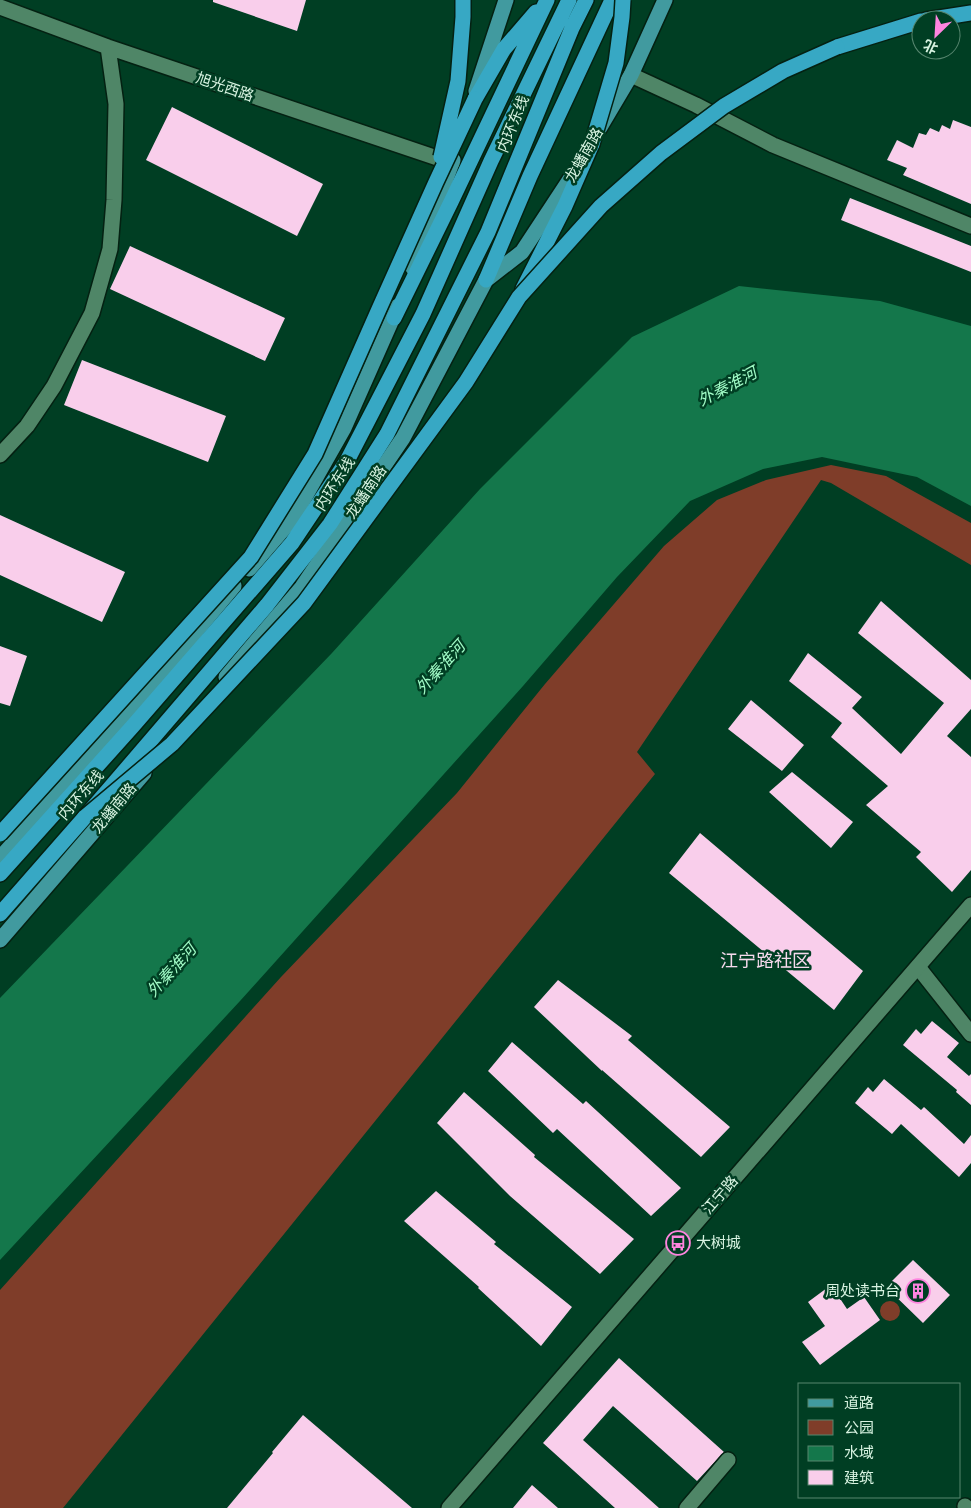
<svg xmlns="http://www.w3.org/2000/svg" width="971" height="1508" font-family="'Noto Sans','Noto Sans SC',sans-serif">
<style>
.green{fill:#7f3d29}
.water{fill:#14774b}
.building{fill:#f9ceeb}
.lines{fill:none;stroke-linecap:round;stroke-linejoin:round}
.street-casing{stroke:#042112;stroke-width:18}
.secondary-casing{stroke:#042112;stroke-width:18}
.primary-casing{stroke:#042112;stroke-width:18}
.highway-casing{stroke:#042112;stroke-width:18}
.street{stroke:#4f8667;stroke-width:15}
.secondary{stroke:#4f8667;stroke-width:15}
.primary{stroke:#419a9f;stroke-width:15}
.highway{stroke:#37a8c4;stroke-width:15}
.highway-bridge-casing{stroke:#042112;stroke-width:18;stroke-linecap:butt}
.highway-bridge{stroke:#37a8c4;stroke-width:15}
.labels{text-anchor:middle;stroke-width:5;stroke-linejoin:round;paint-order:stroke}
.street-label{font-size:15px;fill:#d7f3e1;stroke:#003e23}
.poi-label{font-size:15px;fill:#d7f3e1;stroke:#003e23;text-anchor:start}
.water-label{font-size:16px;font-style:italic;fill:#a1fcc7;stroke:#003e23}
.quarter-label{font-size:18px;fill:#f6daed;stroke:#003e23}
</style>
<rect width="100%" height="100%" fill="#003e23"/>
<path class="green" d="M 831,465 L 886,476 L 971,523 L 971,565 L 831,483 L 821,480 L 637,752 L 655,774 L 63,1508 L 0,1508 L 0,1290 L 281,977 L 457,793 L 545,684 L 664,546 L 717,500 L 766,480 Z
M880 1311a10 10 0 1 1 20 0a10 10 0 1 1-20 0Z"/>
<path class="water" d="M 739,286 L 880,301 L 971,326 L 971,506 L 917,477 L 822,457 L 763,469 L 690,501 L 617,577 L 523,686 L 240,1001 L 0,1260 L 0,998 L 332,653 L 480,489 L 632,337 Z"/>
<path class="building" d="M 213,0 L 306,0 L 297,31 L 213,2 Z
M 172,107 L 323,184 L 297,236 L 146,160 Z
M 953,120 L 971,127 L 971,204 L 903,175 L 907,168 L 887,160 L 897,140 L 913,148 L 919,133 L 926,135 L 930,128 L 939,132 L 942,125 L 950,129 Z
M 850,198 L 971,246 L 971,272 L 841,220 Z
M 130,246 L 285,318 L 265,361 L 110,289 Z
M 82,360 L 226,416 L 208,462 L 64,405 Z
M 0,515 L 125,572 L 102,622 L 0,575 Z
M 881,601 L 971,680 L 971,709 L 947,736 L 971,757 L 971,870 L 952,892 L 916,857 L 921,852 L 866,805 L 888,786 L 831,737 L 842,723 L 789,681 L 808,653 L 862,697 L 852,708 L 901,754 L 944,703 L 858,633 Z
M 0,646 L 27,656 L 10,706 L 0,703 Z
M 751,700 L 804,745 L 782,771 L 728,729 Z
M 792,772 L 853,822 L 831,848 L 769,792 Z
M 700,833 L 863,971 L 834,1010 L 669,873 Z
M 558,980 L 632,1036 L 628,1040 L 730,1127 L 701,1157 L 602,1070 L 602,1071 L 534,1007 Z
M 932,1021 L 959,1043 L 947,1057 L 969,1076 L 971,1074 L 971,1105 L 956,1092 L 957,1090 L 903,1045 L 916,1029 L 921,1034 Z
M 512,1042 L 583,1104 L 586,1101 L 681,1188 L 651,1216 L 557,1129 L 553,1133 L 488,1071 Z
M 884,1079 L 921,1110 L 924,1107 L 964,1144 L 971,1135 L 971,1163 L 959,1177 L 901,1124 L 892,1134 L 855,1103 L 868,1087 L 873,1092 Z
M 464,1092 L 535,1155 L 534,1157 L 634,1239 L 600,1274 L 510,1196 L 437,1123 Z
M 436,1191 L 496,1242 L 494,1244 L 572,1307 L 541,1346 L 478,1288 L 479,1287 L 404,1221 Z
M 913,1260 L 950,1295 L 923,1323 L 886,1287 Z
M 831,1285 L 847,1309 L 864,1297 L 880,1320 L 820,1365 L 802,1342 L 825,1326 L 808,1302 Z
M 619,1358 L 724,1452 L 697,1481 L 613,1406 L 583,1440 L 659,1508 L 615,1508 L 543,1443 Z
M 303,1415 L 412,1508 L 227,1508 L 273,1453 L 272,1452 Z
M 532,1485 L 558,1508 L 513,1508 Z"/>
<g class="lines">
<g class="street-casing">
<path id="street" d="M 0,7 L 108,47 L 452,163
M 631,75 L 696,105 L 773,145 L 971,226
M 0,455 L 27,426 L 54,386 L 92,313 L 110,249 L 114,200 L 116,104 L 108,47
M 918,967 L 971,1034
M 965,1506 L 967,1508
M 687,1508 L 728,1460"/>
</g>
<g class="secondary-casing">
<path id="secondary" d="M 449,1508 L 971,905"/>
</g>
<g class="primary-casing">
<path id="primary" d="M 476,91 L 506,0
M 599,129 L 631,75 L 665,0
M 413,268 L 453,160
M 249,569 L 293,518 L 344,428 L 398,306
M 226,677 L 302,587 L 403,438 L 486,280 L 522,252 L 574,173
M 0,858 L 145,698 L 198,629 L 234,586
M 0,940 L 144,773"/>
</g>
<g class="highway-casing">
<path id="highway" d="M 926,20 L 971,13
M 837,47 L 921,21
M 475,99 L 504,49 L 536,12
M 486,280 L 530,176 L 612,0
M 523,289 L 565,206 L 592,144
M 394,318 L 451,202 L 547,0
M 0,874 L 132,727 L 292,543 L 347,461 L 423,314 L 491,161 L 569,0
M 0,914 L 85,817 L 267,605 L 330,524 L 387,434 L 488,232 L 572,28 L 586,0"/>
</g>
<use href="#street" class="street"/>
<use href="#secondary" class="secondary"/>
<use href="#primary" class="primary"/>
<use href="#highway" class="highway"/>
<g class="highway-bridge-casing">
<path id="highway-bridge" d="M 592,144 L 616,63 L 622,17 L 623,0
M 441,157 L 458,81 L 463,17 L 463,0
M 85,817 L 172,744 L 304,603 L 466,382 L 519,297 L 601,206 L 661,153 L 724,106 L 783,71 L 837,47
M 0,834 L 251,557 L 315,454 L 379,309 L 436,182 L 475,99"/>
</g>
<use href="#highway-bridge" class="highway-bridge"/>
</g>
<defs>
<g id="bus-ring" transform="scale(1.25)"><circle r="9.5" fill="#003e23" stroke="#fe85df" stroke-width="1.5"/><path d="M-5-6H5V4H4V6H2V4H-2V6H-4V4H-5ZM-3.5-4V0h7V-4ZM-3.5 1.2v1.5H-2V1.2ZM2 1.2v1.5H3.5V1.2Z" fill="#fe85df"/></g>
<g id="building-ring" transform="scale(1.25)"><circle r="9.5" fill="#003e23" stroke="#fe85df" stroke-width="1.5"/><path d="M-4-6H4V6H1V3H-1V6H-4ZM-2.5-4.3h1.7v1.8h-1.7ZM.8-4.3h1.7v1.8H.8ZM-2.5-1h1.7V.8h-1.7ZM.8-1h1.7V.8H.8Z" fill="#fe85df"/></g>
</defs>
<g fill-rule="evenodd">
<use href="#bus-ring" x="678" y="1243"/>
<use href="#building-ring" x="918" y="1291"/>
</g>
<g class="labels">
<g class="street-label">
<text transform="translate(225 87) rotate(19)" y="5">旭光西路</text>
<text transform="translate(513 124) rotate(-68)" y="5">内环东线</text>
<text transform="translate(584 155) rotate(-60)" y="5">龙蟠南路</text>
<text transform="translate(335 484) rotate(-58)" y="5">内环东线</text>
<text transform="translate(366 492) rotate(-56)" y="5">龙蟠南路</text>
<text transform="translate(81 795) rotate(-49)" y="5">内环东线</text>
<text transform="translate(114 808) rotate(-50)" y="5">龙蟠南路</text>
<text transform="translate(720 1195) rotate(-49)" y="5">江宁路</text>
</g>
<g class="poi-label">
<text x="696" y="1248">大树城</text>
<text x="900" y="1296" text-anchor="end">周处读书台</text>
</g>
<g class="water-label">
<text transform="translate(727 386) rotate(-28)" y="6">外秦淮河</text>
<text transform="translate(440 667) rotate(-48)" y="6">外秦淮河</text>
<text transform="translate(171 970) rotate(-48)" y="6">外秦淮河</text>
</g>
<g class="quarter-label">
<text x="765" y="967">江宁路社区</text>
</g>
</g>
<rect x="798" y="1383" width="162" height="115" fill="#003e23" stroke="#56866f"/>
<rect x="808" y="1399" width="25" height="8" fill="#419a9f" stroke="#56866f"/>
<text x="844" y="1408" font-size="15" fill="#d7f3e1">道路</text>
<rect x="808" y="1420" width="25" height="15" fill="#7f3d29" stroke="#56866f"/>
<text x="844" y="1433" font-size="15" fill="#d7f3e1">公园</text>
<rect x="808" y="1446" width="25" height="15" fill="#14774b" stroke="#56866f"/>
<text x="844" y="1458" font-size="15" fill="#d7f3e1">水域</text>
<rect x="808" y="1470" width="25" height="15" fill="#f9ceeb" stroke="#56866f"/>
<text x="844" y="1483" font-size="15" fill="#d7f3e1">建筑</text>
<g transform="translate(936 35) rotate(205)"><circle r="24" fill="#003e23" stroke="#56866f"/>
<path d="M0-4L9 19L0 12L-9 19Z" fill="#fe85df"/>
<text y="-8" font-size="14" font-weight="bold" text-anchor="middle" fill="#d7f3e1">北</text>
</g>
</svg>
